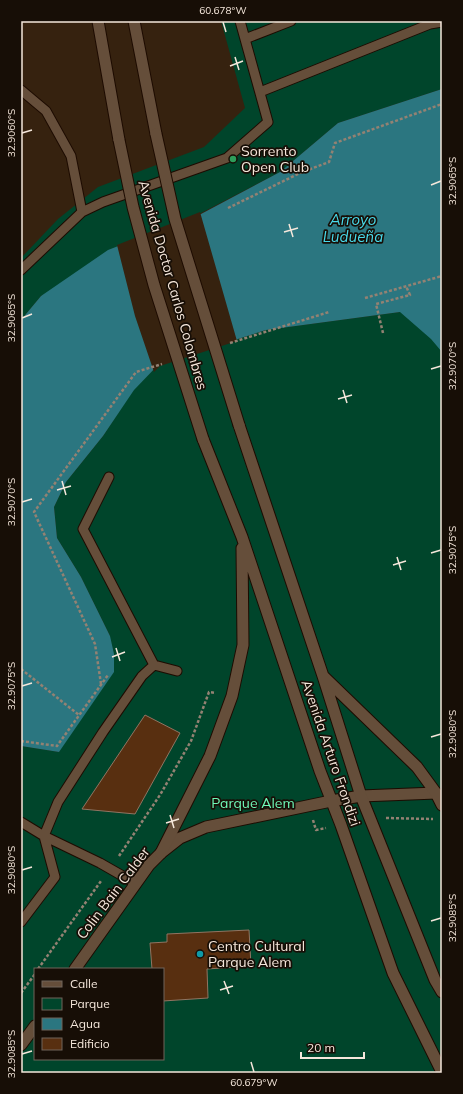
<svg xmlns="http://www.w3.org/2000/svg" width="463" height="1094" font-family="Mulish,sans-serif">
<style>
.green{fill:#00452b;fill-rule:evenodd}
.water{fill:#2b7680}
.pier{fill:#36220f}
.building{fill:#582f10;stroke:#907462}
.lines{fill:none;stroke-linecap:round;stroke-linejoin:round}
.service-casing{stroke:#1d0b00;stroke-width:11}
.tertiary-casing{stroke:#1d0b00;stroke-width:13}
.secondary-casing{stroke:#1d0b00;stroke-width:13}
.path{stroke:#938273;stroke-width:2.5;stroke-dasharray:3 2;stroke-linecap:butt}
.service{stroke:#654e3a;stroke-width:9}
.tertiary{stroke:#654e3a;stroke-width:11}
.secondary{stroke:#654e3a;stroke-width:11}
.secondary-bridge-casing{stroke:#1d0b00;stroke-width:13;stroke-linecap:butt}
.secondary-bridge{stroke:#654e3a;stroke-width:11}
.ticks{fill:none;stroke:#f5e7db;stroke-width:1.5}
.leisure-dot{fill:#2e9e5b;stroke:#170e06;stroke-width:1.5}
.culture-dot{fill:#0f9aa8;stroke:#170e06;stroke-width:1.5}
.labels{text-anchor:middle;stroke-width:3.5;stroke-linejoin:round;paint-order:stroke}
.poi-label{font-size:14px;fill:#f5e7db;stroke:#170e06;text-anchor:start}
.street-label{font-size:14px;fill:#f5e7db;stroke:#170e06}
.park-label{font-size:14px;fill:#6ffab9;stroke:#170e06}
.water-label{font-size:15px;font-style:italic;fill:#48daeb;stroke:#170e06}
.neatline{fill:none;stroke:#f5e7db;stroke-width:1.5}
.ticks-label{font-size:10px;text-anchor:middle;fill:#f5e7db}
</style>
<rect width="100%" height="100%" fill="#36220f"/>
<path class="green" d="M 221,21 L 442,21 L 442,89 L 338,123 L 280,172 L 41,296 L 21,320 L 21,258 L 58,219 L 98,187 L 204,147 L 245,108 Z
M 442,282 L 442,1073 L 21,1073 L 21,746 L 59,752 L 110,636 L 81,577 L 57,538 L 54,507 L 66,482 L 103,436 L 133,390 L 159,364 L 266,330 L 400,312 ZM 35,969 L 163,969 L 163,1059 L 35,1059 Z"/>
<path class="water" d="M 442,89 L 442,352 L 431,339 L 400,312 L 266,330 L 159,364 L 134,390 L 103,436 L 66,482 L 54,507 L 57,538 L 81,577 L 110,636 L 114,654 L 114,672 L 59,752 L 21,746 L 21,320 L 41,296 L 108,250 L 201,214 L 280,172 L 338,123 Z"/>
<path class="pier" d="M 200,212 L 237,341 L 160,366 L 154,372 L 135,316 L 117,245 Z"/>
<path class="building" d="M 145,715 L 180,733 L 135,814 L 82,809 Z
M 249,930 L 251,966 L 207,969 L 208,998 L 163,1001 L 163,969 L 152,969 L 150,943 L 167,942 L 167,934 Z"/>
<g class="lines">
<g class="service-casing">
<path id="service" d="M 245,39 L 291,21
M 21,90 L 46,111 L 71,156 L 82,212
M 260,92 L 430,24 L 442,22
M 21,270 L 82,212 L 103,202 L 227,158 L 268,122 L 240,21
M 109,477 L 83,529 L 154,665 L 177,671
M 21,822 L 44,836 L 100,863 L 135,883
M 21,922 L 55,877 L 44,836 L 58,802 L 103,732 L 142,676 L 154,665"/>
</g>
<g class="tertiary-casing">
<path id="tertiary" d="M 75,969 L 149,865 L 161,853 L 180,838 L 206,827 L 331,801 L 361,796 L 436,793
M 21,1045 L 35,1026"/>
</g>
<g class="secondary-casing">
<path id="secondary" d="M 98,21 L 119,140
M 134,21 L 156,134
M 239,425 L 323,676 L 361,796 L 435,980 L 442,992
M 203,439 L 242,537 L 320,771 L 341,825 L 393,973 L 442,1072
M 324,677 L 417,767 L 436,793 L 442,805
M 161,853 L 210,756 L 232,696 L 243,645 L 242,548"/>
</g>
<path class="path" d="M 228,208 L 300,173 L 329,162 L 335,143 L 442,104
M 365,298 L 442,276
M 383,333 L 376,304 L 410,295 L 406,286
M 230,343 L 329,312
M 21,669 L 79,715
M 101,684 L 95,644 L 34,512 L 136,372 L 162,364
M 21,741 L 57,746 L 108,675
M 386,818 L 433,819
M 313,820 L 316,830 L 326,828
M 119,856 L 160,795 L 191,741 L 209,692 L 216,693
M 38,969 L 101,881
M 21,993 L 35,974"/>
<use href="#service" class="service"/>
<use href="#tertiary" class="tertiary"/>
<use href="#secondary" class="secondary"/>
<g class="secondary-bridge-casing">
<path id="secondary-bridge" d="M 156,134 L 175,219 L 239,425
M 119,140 L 133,207 L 154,285 L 203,439"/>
</g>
<use href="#secondary-bridge" class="secondary-bridge"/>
</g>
<path class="ticks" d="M 223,22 L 226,32M 235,57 L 239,70M 230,66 L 243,61M 22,133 L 32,130M 431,185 L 441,181M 289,224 L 293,237M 284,232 L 298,228M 22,318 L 32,314M 431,369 L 441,366M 343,390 L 347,403M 338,399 L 352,395M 62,481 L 66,495M 57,490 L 71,486M 22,502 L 32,499M 431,553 L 441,550M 397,557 L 401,570M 393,565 L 406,561M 116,648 L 120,661M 112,657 L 125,652M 22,686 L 32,683M 431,737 L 441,734M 170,815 L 174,828M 166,823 L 179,819M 22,870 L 32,867M 431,921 L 441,918M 224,981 L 229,994M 220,990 L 233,986M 22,1054 L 32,1051M 251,1062 L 254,1072"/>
<circle class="leisure-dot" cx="233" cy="159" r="4"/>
<circle class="culture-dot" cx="200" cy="954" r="4"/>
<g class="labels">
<g class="poi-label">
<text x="241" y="156">Sorrento<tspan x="241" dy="16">Open Club</tspan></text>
<text x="208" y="951">Centro Cultural<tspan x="208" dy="16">Parque Alem</tspan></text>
</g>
<g class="street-label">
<text transform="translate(173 285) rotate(74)" y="5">Avenida Doctor Carlos Colombres</text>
<text transform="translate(331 753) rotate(71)" y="5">Avenida Arturo Frondizi</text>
<text transform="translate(113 893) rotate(-53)" y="5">Colin Bain Calder</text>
</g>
<g class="park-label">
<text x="253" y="808">Parque Alem</text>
</g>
<g class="water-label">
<text x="353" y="225">Arroyo<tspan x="353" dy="17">Ludueña</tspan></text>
</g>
</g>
<rect width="463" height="1094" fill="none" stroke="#170e06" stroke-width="44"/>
<rect x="34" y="968" width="130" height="92" fill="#170e06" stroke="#70655b"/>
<rect x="42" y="981" width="20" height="6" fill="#654e3a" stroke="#70655b"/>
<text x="70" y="988" font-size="12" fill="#f5e7db">Calle</text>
<rect x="42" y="998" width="20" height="12" fill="#00452b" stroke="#70655b"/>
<text x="70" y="1008" font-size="12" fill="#f5e7db">Parque</text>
<rect x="42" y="1018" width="20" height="12" fill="#2b7680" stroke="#70655b"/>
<text x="70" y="1028" font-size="12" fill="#f5e7db">Agua</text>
<rect x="42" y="1038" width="20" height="12" fill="#582f10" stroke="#70655b"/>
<text x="70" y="1048" font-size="12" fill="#f5e7db">Edificio</text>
<path d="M301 1052v6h63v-6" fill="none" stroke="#f5e7db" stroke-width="2"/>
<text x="307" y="1052" font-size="12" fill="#f5e7db" stroke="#170e06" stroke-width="3" paint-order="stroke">20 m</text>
<rect x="22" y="22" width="419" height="1050" class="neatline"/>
<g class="ticks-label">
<text x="223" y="14">60.678°W</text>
<text transform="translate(11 133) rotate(-90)" y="4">32.9060°S</text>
<text transform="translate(452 181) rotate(-90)" y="4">32.9065°S</text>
<text transform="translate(11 318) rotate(-90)" y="4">32.9065°S</text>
<text transform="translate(452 366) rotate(-90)" y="4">32.9070°S</text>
<text transform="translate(11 502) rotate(-90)" y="4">32.9070°S</text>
<text transform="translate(452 550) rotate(-90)" y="4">32.9075°S</text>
<text transform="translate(11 686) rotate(-90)" y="4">32.9075°S</text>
<text transform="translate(452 734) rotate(-90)" y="4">32.9080°S</text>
<text transform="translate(11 870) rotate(-90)" y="4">32.9080°S</text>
<text transform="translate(452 918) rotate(-90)" y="4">32.9085°S</text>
<text transform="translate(11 1054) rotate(-90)" y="4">32.9085°S</text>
<text x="254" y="1086">60.679°W</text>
</g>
</svg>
